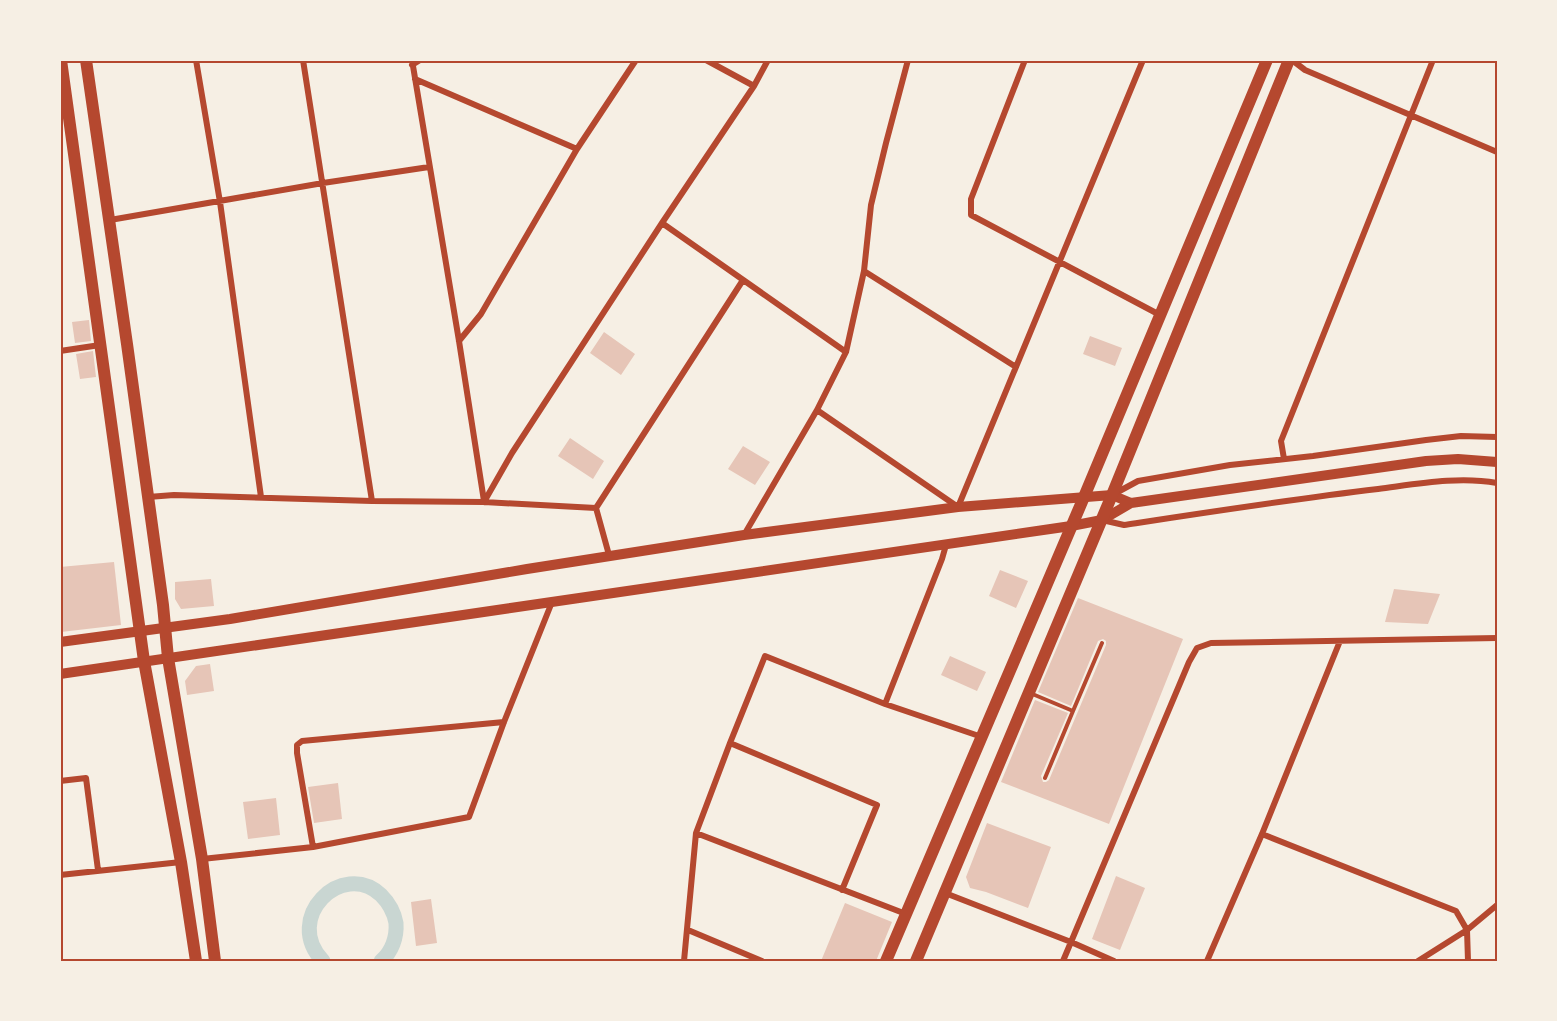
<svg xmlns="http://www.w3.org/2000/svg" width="1557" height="1021" font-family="'IBM Plex Sans',sans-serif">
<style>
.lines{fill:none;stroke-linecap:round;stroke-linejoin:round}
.canal{stroke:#c9d6d2;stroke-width:15}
.building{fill:#e6c5b7}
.service{stroke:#b5482f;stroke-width:4}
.minor{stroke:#b5482f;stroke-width:6}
.secondary{stroke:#b5482f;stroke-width:10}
.primary{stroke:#b5482f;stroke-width:12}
.neatline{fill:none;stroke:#b5482f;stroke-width:2}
</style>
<rect width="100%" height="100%" fill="#f6efe4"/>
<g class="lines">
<path class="canal" d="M 323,961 C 282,918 342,859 381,895 C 389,903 394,912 396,923 C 397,937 392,952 381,961"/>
</g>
<path class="building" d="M 89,320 L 91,341 L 75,343 L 72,322 Z
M 604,332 L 635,354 L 621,375 L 590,353 Z
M 1090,336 L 1122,348 L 1115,366 L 1083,354 Z
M 93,351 L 96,377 L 80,379 L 76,354 Z
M 570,438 L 604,461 L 593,479 L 558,456 Z
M 743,446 L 770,462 L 755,485 L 728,469 Z
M 114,562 L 121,625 L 61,632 L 60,567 Z
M 1000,570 L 1028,581 L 1016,608 L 989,596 Z
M 211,579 L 214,606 L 181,609 L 175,599 L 175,582 Z
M 1394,589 L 1440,594 L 1428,624 L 1385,622 Z
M 1078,598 L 1183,639 L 1109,824 L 1001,782 L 1035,700 L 1068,713 L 1041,776 L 1043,782 L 1046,782 L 1049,780 L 1106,645 L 1106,641 L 1103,639 L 1098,641 L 1071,706 L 1038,692 Z
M 950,656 L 986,672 L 977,691 L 941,675 Z
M 210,664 L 214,691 L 187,695 L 185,681 L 196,666 Z
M 338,783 L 342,819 L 314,823 L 308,787 Z
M 276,798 L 280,835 L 248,839 L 243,802 Z
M 987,823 L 1051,847 L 1028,908 L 986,892 L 970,888 L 966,877 Z
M 1116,876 L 1145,888 L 1120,950 L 1092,939 Z
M 431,899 L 437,943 L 416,946 L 411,902 Z
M 845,903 L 892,922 L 876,961 L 821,961 Z"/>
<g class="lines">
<path class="service" d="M 1030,693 L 1073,711 L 1045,778
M 1073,711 L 1102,643"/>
<path class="minor" d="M 196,60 L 220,202 L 261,497
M 303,60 L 372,501
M 412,60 L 459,341 L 484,501
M 706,60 L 754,86
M 1025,60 L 971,199 L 971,215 L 1160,315
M 1292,60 L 1305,70 L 1497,152
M 412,65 L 420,60
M 415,79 L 577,149
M 110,220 L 323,183 L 429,167
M 662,223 L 846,352
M 864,271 L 1016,367
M 459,341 L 481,314 L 577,149 L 636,60
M 60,351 L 100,345
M 817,410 L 958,507 L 1143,60
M 1284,459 L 1281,441 L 1433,60
M 1114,494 L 1138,481 L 1230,465 L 1313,456 L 1426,440 L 1461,436 L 1497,437
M 148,497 L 174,495 L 372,501 L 484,502 L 596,508
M 484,502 L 512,453 L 662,223 L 754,86 L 768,60
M 1102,520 L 1124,525 C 1209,512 1293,499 1378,489 C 1417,484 1458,476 1497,483
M 744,535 L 817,410 L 846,352 L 864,271 L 871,205 L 886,143 L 908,60
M 609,555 L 596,508 L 743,280
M 885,704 L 942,559 L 946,545
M 730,743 L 877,805 L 842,890
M 60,781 L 86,778 L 98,870
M 696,833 L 906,914
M 1262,834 L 1456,911 L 1467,930 L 1468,961
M 313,847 L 297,753 L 297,745 L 302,741 L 504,722
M 202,859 L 313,847 L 469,817 L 504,722 L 552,602
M 60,875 L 181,862
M 945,893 L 1071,942 L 1114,961
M 688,930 L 762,961
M 684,961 L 696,833 L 730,743 L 765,656 L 885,704 L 982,737
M 1063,961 L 1189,662 L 1197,648 L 1211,643 L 1497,638
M 1207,961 L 1262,834 L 1340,641
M 1418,961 L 1467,930 L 1497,905"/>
<path class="secondary" d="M 60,642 L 230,619 L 527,569 L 744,535 L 958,507 L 1112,495 L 1131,503
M 60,674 L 1071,526 L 1102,520 L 1131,503 L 1426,461 L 1458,459 L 1497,462"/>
<path class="primary" d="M 61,60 L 144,661 L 181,862 L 196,961
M 86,60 L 127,344 L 163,605 L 168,658 L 202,859 L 215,961
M 886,961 L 1084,497 L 1267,60
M 916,961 L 1112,495 L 1289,60"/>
</g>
<rect width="1557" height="1021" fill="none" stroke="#f6efe4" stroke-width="123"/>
<rect x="62" y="62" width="1434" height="898" class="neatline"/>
</svg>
